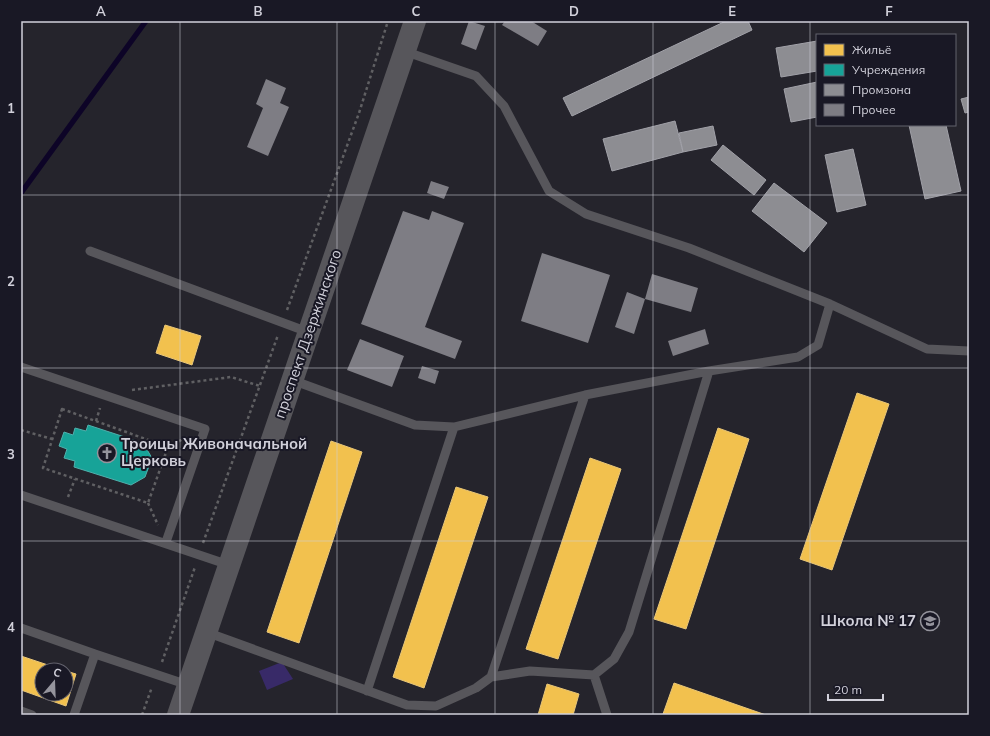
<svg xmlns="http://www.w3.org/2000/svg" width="990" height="736" font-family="Mulish,sans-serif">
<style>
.green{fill:#382a68}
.homes{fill:#f2c14e;stroke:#e8c678}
.public{fill:#17a398;stroke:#4fb0ac}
.industry{fill:#8d8d92;stroke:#a1a1a8}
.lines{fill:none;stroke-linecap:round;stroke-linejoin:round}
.stream{stroke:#0d0427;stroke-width:5.5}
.building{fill:#7e7d84}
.path{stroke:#606063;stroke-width:2.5;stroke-dasharray:3 3;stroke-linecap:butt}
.service{stroke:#57565b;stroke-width:9}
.tertiary{stroke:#57565b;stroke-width:22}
.grid{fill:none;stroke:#d1d0da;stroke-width:1;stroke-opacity:0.55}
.labels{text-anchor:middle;stroke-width:4;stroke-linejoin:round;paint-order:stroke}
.street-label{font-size:15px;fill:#d1d0da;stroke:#191825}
.poi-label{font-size:15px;font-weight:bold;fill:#d1d0da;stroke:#191825;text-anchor:start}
.neatline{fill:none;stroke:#d1d0da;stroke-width:1.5}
.grid-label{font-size:13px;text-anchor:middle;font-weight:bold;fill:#d1d0da}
</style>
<rect width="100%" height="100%" fill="#25242c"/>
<path class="green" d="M 282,662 L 293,679 L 267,690 L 259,671 Z"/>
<path class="homes" d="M 165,325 L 201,336 L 192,365 L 156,353 Z
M 857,393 L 889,404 L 832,570 L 800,559 Z
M 718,428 L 749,439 L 686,629 L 654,619 Z
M 331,441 L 362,452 L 299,643 L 267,632 Z
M 590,458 L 621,469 L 558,659 L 526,649 Z
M 456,487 L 488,497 L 424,688 L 393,677 Z
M 21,656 L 63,670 L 42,670 L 42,694 L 66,694 L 66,671 L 76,674 L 66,706 L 21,690 Z
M 674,683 L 766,715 L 667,715 L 663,714 Z
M 547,684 L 579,694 L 573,715 L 538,715 Z"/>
<path class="public" d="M 88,425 L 143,443 L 152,458 L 145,477 L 131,485 L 74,467 L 75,461 L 64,458 L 67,449 L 59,446 L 64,432 L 73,435 L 75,428 L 86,431 Z"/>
<path class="industry" d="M 726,21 L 748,21 L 752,30 L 572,116 L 563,98 Z
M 817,41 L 817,71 L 781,77 L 776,48 Z
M 817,82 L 817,117 L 791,122 L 784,89 Z
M 969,97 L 969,112 L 965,113 L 961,99 Z
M 675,121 L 683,152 L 612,171 L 603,139 Z
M 909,125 L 946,125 L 961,191 L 925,199 Z
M 713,126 L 717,145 L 683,152 L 679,133 Z
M 723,145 L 766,180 L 754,195 L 711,160 Z
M 853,149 L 866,205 L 837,212 L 825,155 Z
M 774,183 L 827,223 L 804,252 L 752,211 Z"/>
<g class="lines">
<path class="stream" d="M 21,193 L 146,21"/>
</g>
<path class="building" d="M 469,21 L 485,26 L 476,50 L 461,44 Z
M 505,21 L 531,21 L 547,31 L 538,46 L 502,25 Z
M 266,79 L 286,88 L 280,103 L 289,107 L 268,156 L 247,147 L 263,108 L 256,104 Z
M 431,181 L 449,187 L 444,199 L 427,193 Z
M 403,211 L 429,220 L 432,211 L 464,223 L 425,327 L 462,341 L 455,359 L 361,324 Z
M 542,253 L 610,275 L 588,343 L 521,321 Z
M 652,274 L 698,288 L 691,312 L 645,299 Z
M 627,292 L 645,299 L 634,334 L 615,327 Z
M 705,329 L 709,344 L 673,356 L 668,341 Z
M 360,339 L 404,356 L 392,387 L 347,370 Z
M 422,366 L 439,371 L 435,384 L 418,378 Z"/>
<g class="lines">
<path class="path" d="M 287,310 L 359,113 L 388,21
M 132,390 L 231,377 L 260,386
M 62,409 L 168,447 L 148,503 L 43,468 Z
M 96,421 L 100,408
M 21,430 L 52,439
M 168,447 L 187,437
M 68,497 L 75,479
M 148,503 L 158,525
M 203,543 L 278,335
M 162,662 L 195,567
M 142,715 L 152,687"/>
<path class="service" d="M 404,51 L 476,76 L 504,106 L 549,191 L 586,214 L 689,248 L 830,304 L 927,349 L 969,351
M 90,251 L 308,332
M 21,367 L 205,429 L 166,542
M 292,380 L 415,425 L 454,427 L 585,395 L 709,371 L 798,357 L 818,345 L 830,304
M 21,495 L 229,565
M 21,628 L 95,654
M 206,632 L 407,705 L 436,706 L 476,688 L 491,677 L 530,671 L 594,675 L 614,659 L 629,632 L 709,371
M 594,675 L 607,715
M 491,677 L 585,395
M 367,691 L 454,427
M 21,711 L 32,715
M 74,715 L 95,654 L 188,685"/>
<path class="tertiary" d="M 178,715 L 415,21"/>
</g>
<path class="grid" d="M 180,21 L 180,715M 337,21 L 337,715M 495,21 L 495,715M 653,21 L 653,715M 810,21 L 810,715M 21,195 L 969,195M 21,368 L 969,368M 21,541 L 969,541"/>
<defs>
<g id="church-ring" transform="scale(1)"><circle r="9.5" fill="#191825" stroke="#95949d" stroke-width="1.5"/><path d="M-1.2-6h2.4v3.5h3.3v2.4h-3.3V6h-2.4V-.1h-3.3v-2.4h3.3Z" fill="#95949d"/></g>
<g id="school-ring" transform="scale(1)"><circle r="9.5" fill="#191825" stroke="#95949d" stroke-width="1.5"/><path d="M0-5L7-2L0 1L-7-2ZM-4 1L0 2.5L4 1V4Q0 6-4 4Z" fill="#95949d"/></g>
</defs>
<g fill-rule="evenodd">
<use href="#church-ring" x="107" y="453"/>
<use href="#school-ring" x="930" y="621"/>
</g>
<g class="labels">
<g class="street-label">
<text transform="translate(308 334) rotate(-71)" y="5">проспект Дзержинского</text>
</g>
<g class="poi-label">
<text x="121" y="449">Троицы Живоначальной<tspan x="121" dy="17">Церковь</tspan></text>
<text x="916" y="626" text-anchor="end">Школа № 17</text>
</g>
</g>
<rect width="990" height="736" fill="none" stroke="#191825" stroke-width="44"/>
<rect x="816" y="34" width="140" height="92" fill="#191825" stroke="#63626d"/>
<rect x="824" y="44" width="20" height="12" fill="#f2c14e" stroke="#63626d"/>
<text x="852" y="54" font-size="12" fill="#d1d0da">Жильё</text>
<rect x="824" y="64" width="20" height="12" fill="#17a398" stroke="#63626d"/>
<text x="852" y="74" font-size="12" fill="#d1d0da">Учреждения</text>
<rect x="824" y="84" width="20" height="12" fill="#8d8d92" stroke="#63626d"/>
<text x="852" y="94" font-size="12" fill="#d1d0da">Промзона</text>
<rect x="824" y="104" width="20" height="12" fill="#7e7d84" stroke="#63626d"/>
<text x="852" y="114" font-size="12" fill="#d1d0da">Прочее</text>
<g transform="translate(54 682) rotate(19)"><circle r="19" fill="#191825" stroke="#63626d"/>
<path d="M0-3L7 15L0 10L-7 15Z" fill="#95949d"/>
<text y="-6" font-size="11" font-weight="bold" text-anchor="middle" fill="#d1d0da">С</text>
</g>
<path d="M828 694v6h55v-6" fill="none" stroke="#d1d0da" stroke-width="2"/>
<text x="834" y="694" font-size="12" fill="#d1d0da" stroke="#191825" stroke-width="3" paint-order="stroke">20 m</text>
<rect x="22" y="22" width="946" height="692" class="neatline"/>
<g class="grid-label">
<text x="101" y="16">A</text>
<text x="258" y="16">B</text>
<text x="416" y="16">C</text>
<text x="574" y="16">D</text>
<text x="732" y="16">E</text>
<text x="889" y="16">F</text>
<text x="11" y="113">1</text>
<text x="11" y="286">2</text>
<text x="11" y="459">3</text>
<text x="11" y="632">4</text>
</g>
</svg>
